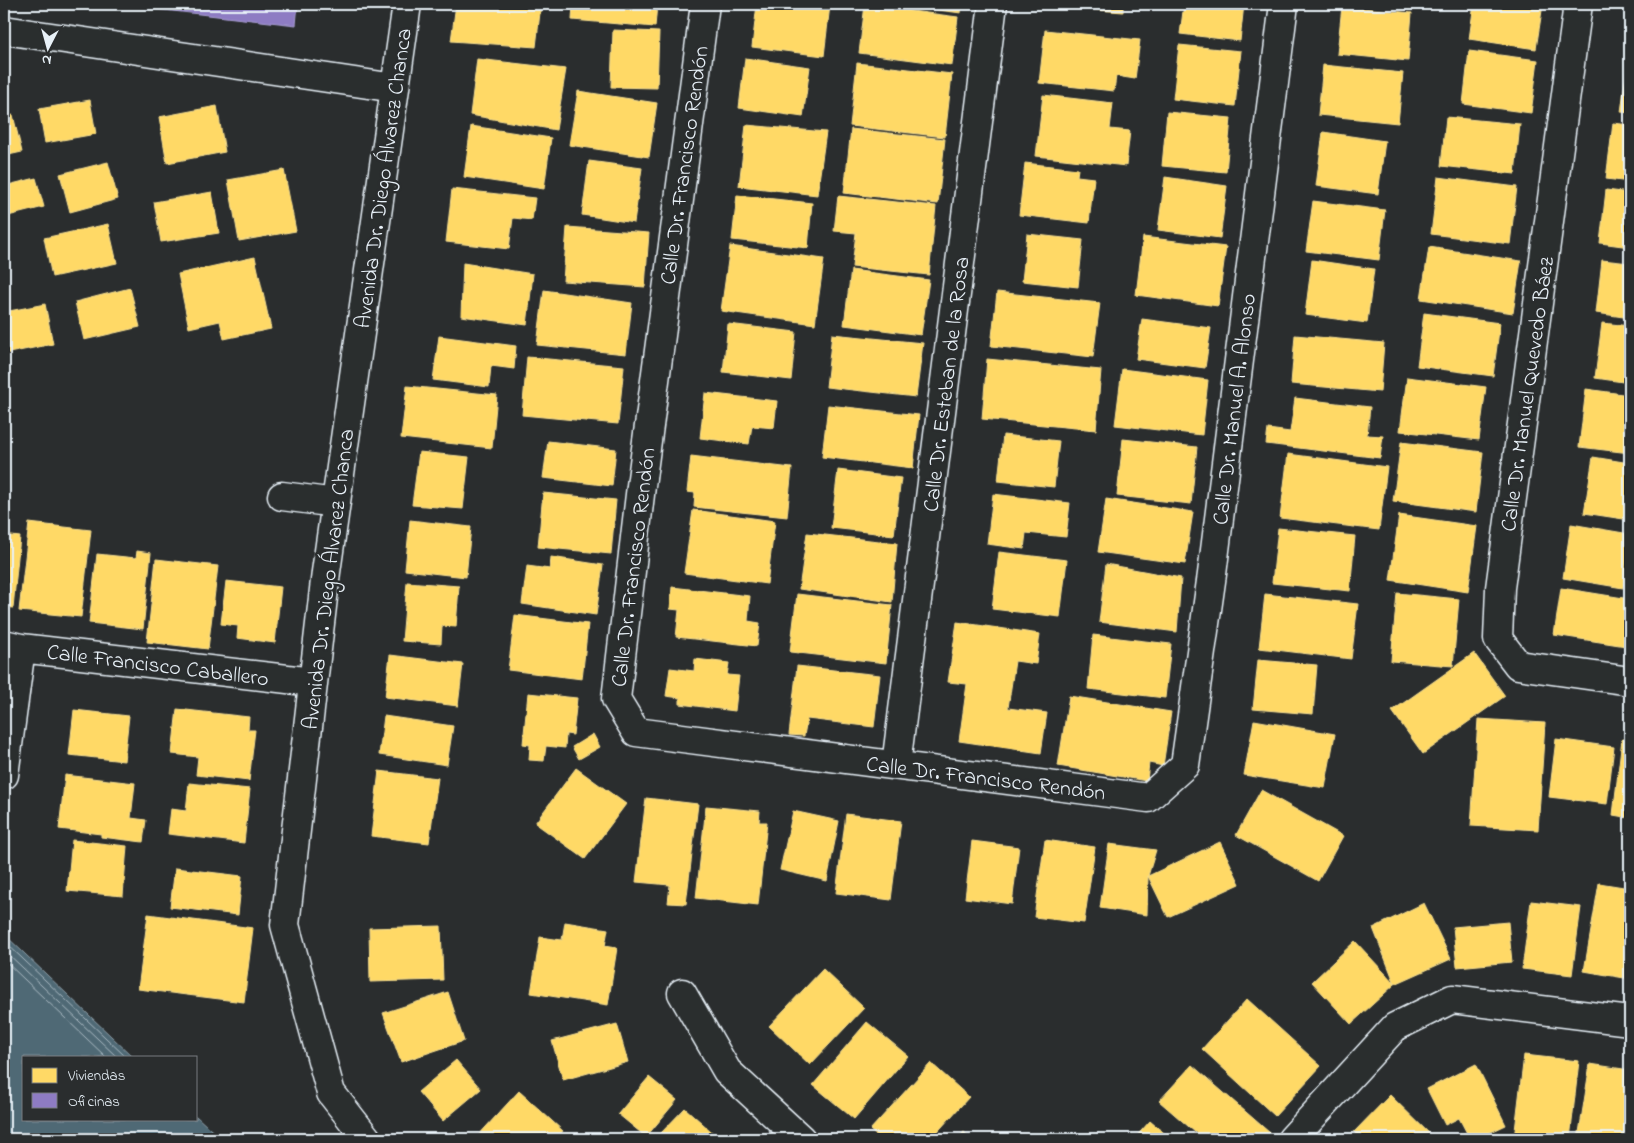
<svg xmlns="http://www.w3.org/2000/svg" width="1634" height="1143" font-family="'Indie Flower',sans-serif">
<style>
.water{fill:#506975;stroke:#8d9fa9}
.homes{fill:#ffd966;stroke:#f8e092}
.offices{fill:#8e7cc3;stroke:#a99fd3}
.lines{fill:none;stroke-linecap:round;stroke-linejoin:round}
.shore{stroke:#abbbc4;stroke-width:1}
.minor-casing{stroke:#e8f1f8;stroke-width:31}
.minor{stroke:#2a2d2e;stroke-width:28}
.labels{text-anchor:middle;stroke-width:5;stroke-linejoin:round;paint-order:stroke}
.street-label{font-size:22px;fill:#e8f1f8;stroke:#2a2d2e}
</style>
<rect width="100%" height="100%" fill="#2a2d2e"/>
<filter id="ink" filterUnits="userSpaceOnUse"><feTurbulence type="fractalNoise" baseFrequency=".02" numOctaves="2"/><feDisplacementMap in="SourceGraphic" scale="10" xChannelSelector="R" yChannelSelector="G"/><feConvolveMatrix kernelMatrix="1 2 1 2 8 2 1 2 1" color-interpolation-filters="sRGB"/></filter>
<g filter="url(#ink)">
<path class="water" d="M 4,934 L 133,1057 L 24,1057 L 24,1119 L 196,1119 L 196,1116 L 221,1139 L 4,1139 Z"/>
<path class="homes" d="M 456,4 L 541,4 L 536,47 L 451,41 Z
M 573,4 L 657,4 L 655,27 L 572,20 Z
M 757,4 L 830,5 L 824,56 L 752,47 Z
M 893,4 L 962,4 L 961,13 Z
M 1062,4 L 1123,4 L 1123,12 L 1061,7 Z
M 1184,4 L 1244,4 L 1240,41 L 1180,34 Z
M 1474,4 L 1543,4 L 1536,49 L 1469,39 Z
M 865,5 L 958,17 L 952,65 L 859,53 Z
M 1342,6 L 1412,13 L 1408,61 L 1337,54 Z
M 613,30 L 659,32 L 657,88 L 611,87 Z
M 1045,30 L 1140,40 L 1135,79 L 1116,76 L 1114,91 L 1039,83 Z
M 1179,45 L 1241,51 L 1235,106 L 1173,99 Z
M 1469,51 L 1538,60 L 1531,113 L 1463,104 Z
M 745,58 L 810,67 L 803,117 L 739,108 Z
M 477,59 L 566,69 L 556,130 L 470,115 Z
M 1628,60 L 1630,60 L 1630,113 L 1621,112 Z
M 857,63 L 952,74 L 945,137 L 850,126 Z
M 1323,65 L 1403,73 L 1398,123 L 1318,115 Z
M 578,91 L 657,103 L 649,157 L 569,145 Z
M 1043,95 L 1113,103 L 1110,129 L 1130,131 L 1126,166 L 1036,156 Z
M 90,100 L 96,134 L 45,143 L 39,109 Z
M 217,106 L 225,152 L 167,163 L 159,117 Z
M 1167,112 L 1231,118 L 1226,172 L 1162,166 Z
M 13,115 L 22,152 L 4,156 L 4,117 Z
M 1446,117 L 1520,124 L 1515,174 L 1441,166 Z
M 1613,123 L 1630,125 L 1630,182 L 1606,179 Z
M 746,125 L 826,132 L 817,195 L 739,186 Z
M 471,126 L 551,138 L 544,189 L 464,177 Z
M 851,129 L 945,139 L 938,204 L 844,193 Z
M 1323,132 L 1385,141 L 1378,194 L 1316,186 Z
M 589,161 L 642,168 L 634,223 L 582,215 Z
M 108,162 L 118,199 L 70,212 L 60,174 Z
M 1025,163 L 1078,169 L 1077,176 L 1094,178 L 1089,223 L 1019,215 Z
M 284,170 L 296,231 L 239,241 L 228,180 Z
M 1165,177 L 1227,186 L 1220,238 L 1158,230 Z
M 1438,177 L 1517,187 L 1510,244 L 1431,234 Z
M 36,178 L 44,207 L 4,217 L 4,186 Z
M 452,189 L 535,198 L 532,220 L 513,218 L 509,249 L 446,242 Z
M 1606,190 L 1630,193 L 1630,247 L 1600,243 Z
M 212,192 L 219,233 L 161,242 L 154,202 Z
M 737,195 L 812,203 L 808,248 L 732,240 Z
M 838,196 L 936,206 L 929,275 L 852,267 L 856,233 L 834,231 Z
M 1313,201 L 1385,210 L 1379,260 L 1306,251 Z
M 108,224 L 117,263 L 52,277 L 44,238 Z
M 567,227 L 649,233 L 645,287 L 563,281 Z
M 1027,234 L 1083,240 L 1078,287 L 1022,281 Z
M 1143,237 L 1226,247 L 1218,306 L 1136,295 Z
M 730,246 L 824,259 L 815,324 L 721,311 Z
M 1429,247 L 1521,261 L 1513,313 L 1421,299 Z
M 255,257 L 271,329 L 224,339 L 220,321 L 189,328 L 178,274 Z
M 1312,260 L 1374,269 L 1367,323 L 1305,315 Z
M 1602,260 L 1630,263 L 1630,318 L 1596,313 Z
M 463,263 L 533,274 L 527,325 L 461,316 Z
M 851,270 L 929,280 L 921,335 L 844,325 Z
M 130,288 L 140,327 L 84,340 L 75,302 Z
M 544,290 L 632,303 L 626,354 L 537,345 Z
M 997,292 L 1100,303 L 1093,357 L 991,346 Z
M 45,304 L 53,344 L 4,354 L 4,312 Z
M 1424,313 L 1500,323 L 1493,376 L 1417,366 Z
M 1142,319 L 1211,328 L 1205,368 L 1136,359 Z
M 1602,323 L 1630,326 L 1630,383 L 1595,378 Z
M 728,324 L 796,332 L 791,380 L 723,372 Z
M 832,334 L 923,343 L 916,397 L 826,387 Z
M 1295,335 L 1384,343 L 1380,392 L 1291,384 Z
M 439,336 L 516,346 L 514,369 L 491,366 L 489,387 L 433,380 Z
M 527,357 L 624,366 L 618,424 L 522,415 Z
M 987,359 L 1101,370 L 1096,430 L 982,419 Z
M 1122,369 L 1208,380 L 1202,435 L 1115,425 Z
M 1407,377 L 1486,387 L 1479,440 L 1400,431 Z
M 407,386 L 497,395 L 492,448 L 401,438 Z
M 1586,389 L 1630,395 L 1630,453 L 1579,447 Z
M 705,393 L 777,401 L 774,428 L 752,426 L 749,444 L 700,438 Z
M 1295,398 L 1370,407 L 1367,435 L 1383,436 L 1380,458 L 1266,444 L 1268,429 L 1290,432 Z
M 828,405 L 919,415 L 913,468 L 822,457 Z
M 1003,435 L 1059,441 L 1054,487 L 998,481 Z
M 1123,439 L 1197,447 L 1191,504 L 1117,496 Z
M 548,441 L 616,449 L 612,486 L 543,478 Z
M 1401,442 L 1483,452 L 1476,512 L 1393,501 Z
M 419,452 L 469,457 L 463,509 L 412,505 Z
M 1288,454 L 1387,467 L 1379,530 L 1280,518 Z
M 691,456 L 792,468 L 787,517 L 694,507 L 695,493 L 687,492 Z
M 1593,457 L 1630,463 L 1630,520 L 1584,513 Z
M 838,470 L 901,478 L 894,535 L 831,528 Z
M 543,493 L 616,500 L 611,554 L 538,547 Z
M 993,494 L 1070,503 L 1066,537 L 1026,533 L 1024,549 L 987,544 Z
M 1106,499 L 1193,512 L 1185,564 L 1098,552 Z
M 693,510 L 775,521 L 767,584 L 684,573 Z
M 1399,515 L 1477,526 L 1468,592 L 1390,580 Z
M 410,520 L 471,527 L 466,577 L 405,570 Z
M 29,523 L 91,530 L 81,617 L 19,611 Z
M 1571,524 L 1630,534 L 1623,588 L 1563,578 Z
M 1278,528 L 1355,536 L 1350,591 L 1272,583 Z
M 807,533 L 897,543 L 892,602 L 799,589 Z
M 4,535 L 20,537 L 13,608 L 4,607 Z
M 137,551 L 151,553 L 143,629 L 89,623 L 97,554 L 136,558 Z
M 999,552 L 1067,560 L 1060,617 L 992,609 Z
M 551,557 L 603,565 L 596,615 L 522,604 L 527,566 L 550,569 Z
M 156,559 L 218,566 L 208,649 L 147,642 Z
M 1106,564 L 1181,578 L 1177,632 L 1099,622 Z
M 226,581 L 281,587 L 275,643 L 237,638 L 238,626 L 221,624 Z
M 407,582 L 459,586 L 456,627 L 442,626 L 441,644 L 402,641 Z
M 672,587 L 750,596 L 748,621 L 760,623 L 757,646 L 676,637 L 679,610 L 670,609 Z
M 1561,588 L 1630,599 L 1626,646 L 1554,635 Z
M 1397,593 L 1459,599 L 1453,666 L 1391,661 Z
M 797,594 L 892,605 L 886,663 L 790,652 Z
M 1265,594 L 1358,604 L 1351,659 L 1259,648 Z
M 515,615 L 588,624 L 582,679 L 508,670 Z
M 957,622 L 1040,634 L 1036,664 L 1015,661 L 1008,708 L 1047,713 L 1041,753 L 959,741 L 967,684 L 948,682 Z
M 1093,635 L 1171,644 L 1165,698 L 1088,689 Z
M 1474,653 L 1505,696 L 1423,754 L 1392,711 Z
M 390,655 L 463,664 L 458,706 L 385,697 Z
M 695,659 L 729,663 L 727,675 L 739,676 L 735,711 L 680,704 L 680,698 L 666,696 L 670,668 L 694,671 Z
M 1258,660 L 1317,665 L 1313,714 L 1253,709 Z
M 797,666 L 880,675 L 874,727 L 807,719 L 804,736 L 789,735 Z
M 528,693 L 577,698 L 573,735 L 566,734 L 565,748 L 546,746 L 544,761 L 529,760 L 530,745 L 523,744 Z
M 1069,696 L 1171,712 L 1163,766 L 1149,763 L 1147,781 L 1058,766 Z
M 177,709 L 249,717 L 248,730 L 255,730 L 249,781 L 196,775 L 198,757 L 172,754 Z
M 74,710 L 129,716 L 124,761 L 69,755 Z
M 384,716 L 453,726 L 447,765 L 379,755 Z
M 1478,719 L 1545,723 L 1538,830 L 1471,826 Z
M 1254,720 L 1335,734 L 1325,788 L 1244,775 Z
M 593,734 L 600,747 L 579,759 L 572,747 Z
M 1556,739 L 1614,747 L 1607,804 L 1549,797 Z
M 1622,739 L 1630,741 L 1630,818 L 1613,815 Z
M 576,768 L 626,804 L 585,859 L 535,823 Z
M 379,771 L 438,778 L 429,843 L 371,836 Z
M 65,775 L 135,783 L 131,818 L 146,820 L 143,842 L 101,837 L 101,834 L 59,829 Z
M 189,783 L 250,789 L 244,843 L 168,834 L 171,809 L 186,811 Z
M 1261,790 L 1343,836 L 1318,881 L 1236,835 Z
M 646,798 L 698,804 L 686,904 L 668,903 L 670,885 L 636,882 Z
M 706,806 L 760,811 L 759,822 L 767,822 L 758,905 L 696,898 Z
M 793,811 L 839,821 L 827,881 L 780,870 Z
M 846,814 L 901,821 L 891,900 L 836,893 Z
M 72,840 L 127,846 L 123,896 L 67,891 Z
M 1045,840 L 1095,847 L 1084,923 L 1034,917 Z
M 972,841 L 1019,847 L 1012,904 L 965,898 Z
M 1220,842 L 1240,884 L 1168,917 L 1148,876 Z
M 1109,844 L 1156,850 L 1148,876 L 1147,915 L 1100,908 Z
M 175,868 L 242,876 L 238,915 L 170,907 Z
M 1599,883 L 1630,888 L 1630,979 L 1584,971 Z
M 1531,901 L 1581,907 L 1572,975 L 1522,969 Z
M 1424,903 L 1451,959 L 1395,984 L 1373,928 Z
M 148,914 L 253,928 L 244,1002 L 138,989 Z
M 565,922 L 608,929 L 605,946 L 617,948 L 608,1005 L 531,993 L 540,937 L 562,940 Z
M 1508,922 L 1512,962 L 1457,967 L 1453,927 Z
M 441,926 L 443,980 L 370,982 L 369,928 Z
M 1355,941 L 1395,984 L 1351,1024 L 1312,982 Z
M 823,969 L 864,1008 L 810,1065 L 769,1026 Z
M 448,992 L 464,1041 L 401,1062 L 383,1013 Z
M 1247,999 L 1321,1066 L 1275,1116 L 1202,1049 Z
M 867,1022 L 908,1056 L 854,1119 L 813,1085 Z
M 617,1024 L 628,1062 L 563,1080 L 552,1041 Z
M 1524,1055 L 1579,1061 L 1570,1139 L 1514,1139 Z
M 456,1060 L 481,1089 L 443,1121 L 418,1092 Z
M 931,1063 L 969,1097 L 931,1139 L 880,1139 L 870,1130 Z
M 1476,1064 L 1506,1125 L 1476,1139 L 1470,1139 L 1459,1118 L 1445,1125 L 1427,1089 Z
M 1590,1064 L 1630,1070 L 1630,1139 L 1578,1139 Z
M 1192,1065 L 1270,1133 L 1264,1139 L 1203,1139 L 1159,1101 Z
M 649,1077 L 677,1100 L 646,1137 L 618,1114 Z
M 519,1091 L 563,1131 L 556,1139 L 475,1139 Z
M 1390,1095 L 1435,1139 L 1361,1139 L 1354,1132 Z
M 685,1108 L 720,1139 L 667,1139 L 661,1133 Z
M 1150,1121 L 1171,1139 L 1134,1139 Z
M 964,1132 L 972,1139 L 956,1139 Z"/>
<path class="offices" d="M 111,4 L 298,4 L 296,25 Z"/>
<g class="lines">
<path class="shore" d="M 4,941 L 126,1057
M 4,950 L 117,1057
M 4,960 L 106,1057"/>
<g class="minor-casing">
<path id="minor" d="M 705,4 L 641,486 L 616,699 L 636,732 L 1148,798 L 1185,765 L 1212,574 L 1284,4
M 1578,4 L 1500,588 L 1498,639 L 1518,665 L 1630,681
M 4,30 L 395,88
M 282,496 L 336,503
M 4,644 L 21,648 L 313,682
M 896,765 L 993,4
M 4,775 L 21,648
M 682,993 L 727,1071 L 801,1139
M 367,1139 L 331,1093 L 285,925 L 326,572 L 407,4
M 1292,1139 L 1395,1027 L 1452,999 L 1630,1021"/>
</g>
<use href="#minor" class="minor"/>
</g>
</g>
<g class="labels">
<g class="street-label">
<text transform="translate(683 165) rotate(-82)" y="8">Calle Dr. Francisco Rendón</text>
<text transform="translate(382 178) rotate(-82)" y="8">Avenida Dr. Diego Álvarez Chanca</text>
<text transform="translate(945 384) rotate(-83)" y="8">Calle Dr. Esteban de la Rosa</text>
<text transform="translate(1526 394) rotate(-82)" y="8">Calle Dr. Manuel Quevedo Báez</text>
<text transform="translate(1233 409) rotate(-83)" y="8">Calle Dr. Manuel A. Alonso</text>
<text transform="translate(632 567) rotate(-83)" y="8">Calle Dr. Francisco Rendón</text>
<text transform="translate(327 579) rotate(-83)" y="8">Avenida Dr. Diego Álvarez Chanca</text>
<text transform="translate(158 664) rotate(7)" y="8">Calle Francisco Caballero</text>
<text transform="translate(986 777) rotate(7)" y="8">Calle Dr. Francisco Rendón</text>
</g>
</g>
<rect width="1634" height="1143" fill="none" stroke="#2a2d2e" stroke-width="20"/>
<rect x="10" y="10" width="1614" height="1123" fill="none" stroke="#e8f1f8" stroke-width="2" filter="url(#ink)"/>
<rect x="22" y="1056" width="175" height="65" fill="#2a2d2e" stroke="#767b7f"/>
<rect x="32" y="1068" width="25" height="15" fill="#ffd966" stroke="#767b7f"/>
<text x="68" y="1080" font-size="15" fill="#e8f1f8">Viviendas</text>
<rect x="32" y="1093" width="25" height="15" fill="#8e7cc3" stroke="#767b7f"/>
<text x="68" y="1106" font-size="15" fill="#e8f1f8">Oficinas</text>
<g transform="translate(48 48) rotate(186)" stroke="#2a2d2e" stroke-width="4" paint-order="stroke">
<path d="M0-4L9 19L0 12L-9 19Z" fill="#e8f1f8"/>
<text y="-8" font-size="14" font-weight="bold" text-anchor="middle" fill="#e8f1f8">N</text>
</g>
</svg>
